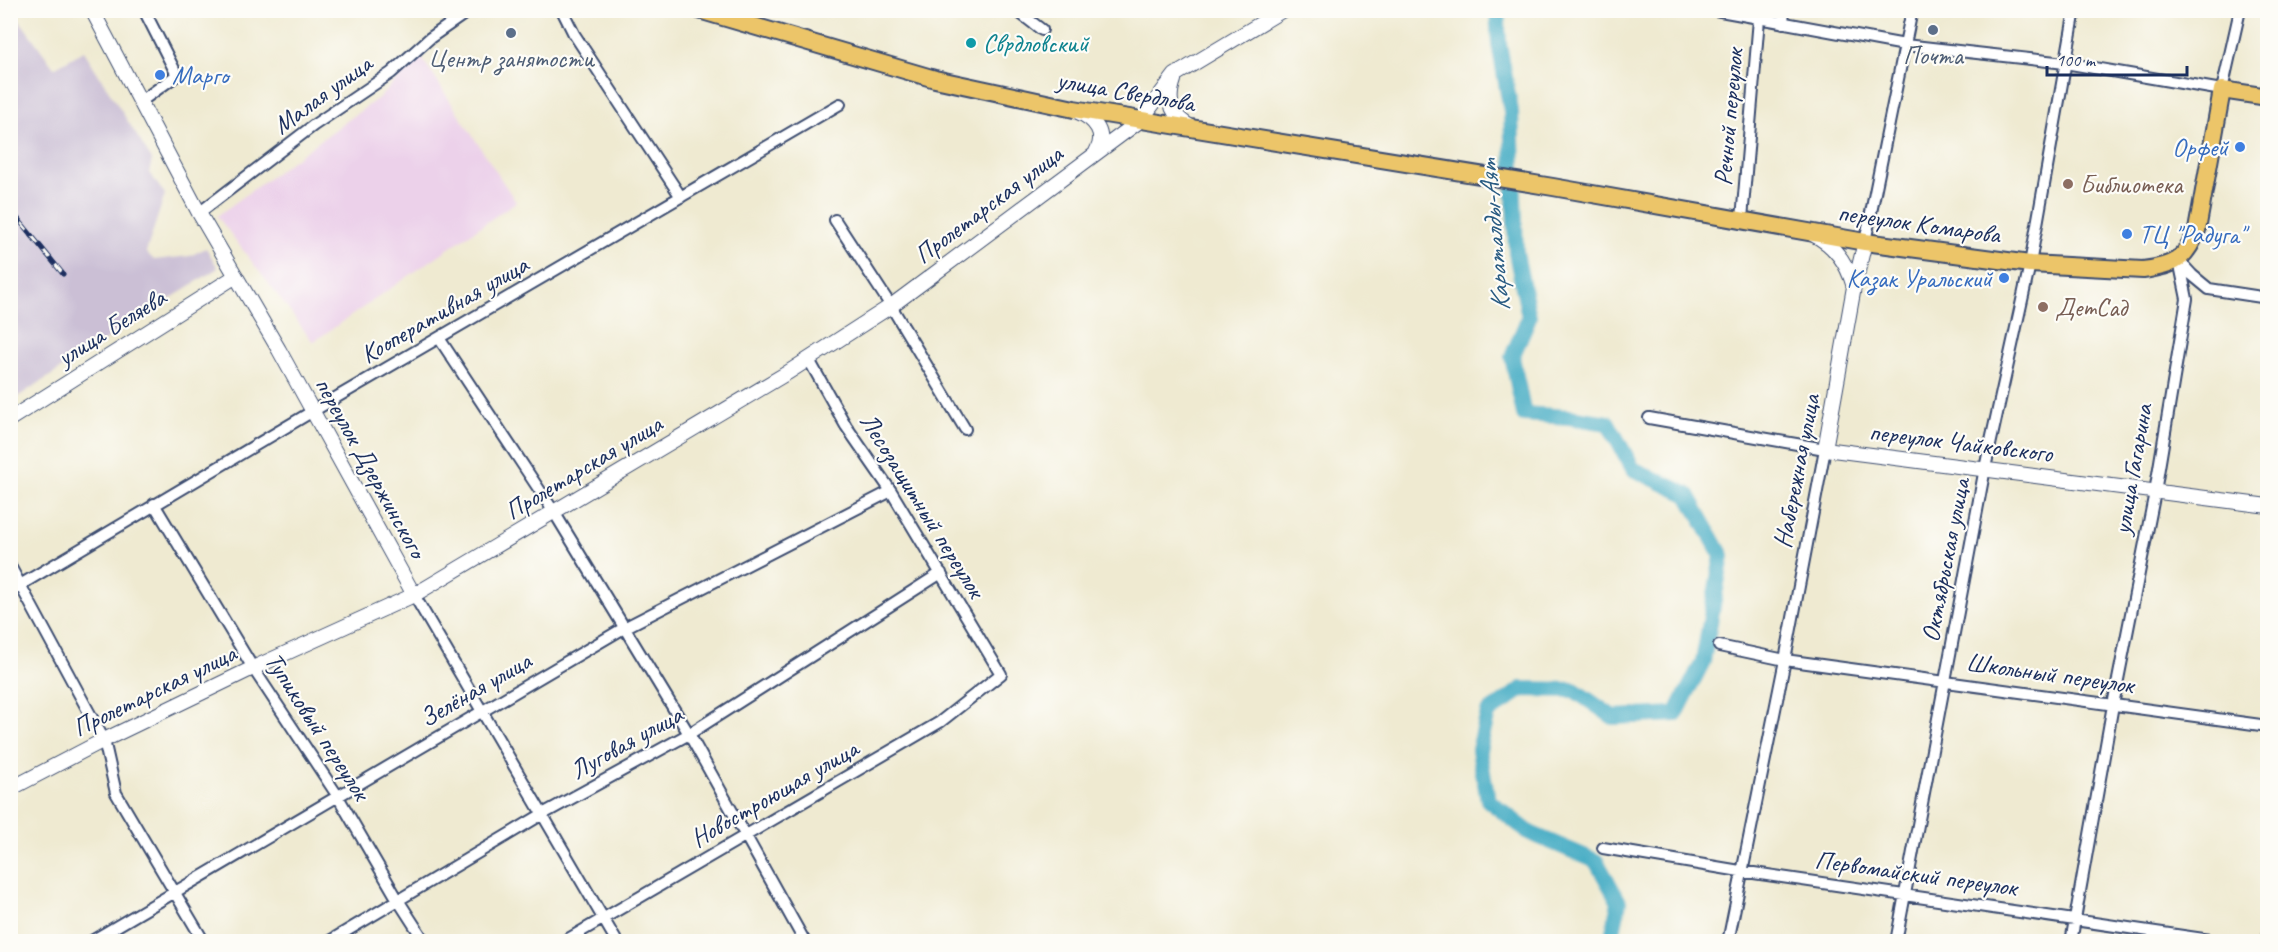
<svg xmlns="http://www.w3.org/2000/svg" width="2278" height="952" font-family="Caveat,sans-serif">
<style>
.built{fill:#ecd1ea}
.industrial{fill:#cbbfd5}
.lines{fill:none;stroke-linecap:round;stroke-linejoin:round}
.river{stroke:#44acc4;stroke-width:16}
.minor-casing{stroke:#3b4b6f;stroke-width:14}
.tertiary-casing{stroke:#3b4b6f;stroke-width:16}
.primary-casing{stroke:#3b4b6f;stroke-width:20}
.minor{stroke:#fff;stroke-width:10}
.tertiary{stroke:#fff;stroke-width:14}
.primary{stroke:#ecc569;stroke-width:16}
.rail-casing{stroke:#1b2f5e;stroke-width:5}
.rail{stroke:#fdfcf7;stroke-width:3;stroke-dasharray:9;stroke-linecap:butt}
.service-dot{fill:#5c6f8a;stroke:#fdfcf7;stroke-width:2}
.culture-dot{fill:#0f9aa8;stroke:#fdfcf7;stroke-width:2}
.shop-dot{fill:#3f7fe0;stroke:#fdfcf7;stroke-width:2}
.education-dot{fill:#8d6e63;stroke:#fdfcf7;stroke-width:2}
.labels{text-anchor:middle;stroke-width:4.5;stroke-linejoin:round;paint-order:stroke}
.culture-label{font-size:26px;fill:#0d838f;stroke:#fdfcf7;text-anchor:start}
.service-label{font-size:26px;fill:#4e5e75;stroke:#fdfcf7}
.shop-label{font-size:26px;fill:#366cbe;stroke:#fdfcf7;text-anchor:start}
.street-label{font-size:26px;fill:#1b2f5e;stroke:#fdfcf7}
.education-label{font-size:26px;fill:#785e54;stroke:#fdfcf7;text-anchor:start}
.water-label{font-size:27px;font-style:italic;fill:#295b82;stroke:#fdfcf7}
</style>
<rect width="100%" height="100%" fill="#fdfcf7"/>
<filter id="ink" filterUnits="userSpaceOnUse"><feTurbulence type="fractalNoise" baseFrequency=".0167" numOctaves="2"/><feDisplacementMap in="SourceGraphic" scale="12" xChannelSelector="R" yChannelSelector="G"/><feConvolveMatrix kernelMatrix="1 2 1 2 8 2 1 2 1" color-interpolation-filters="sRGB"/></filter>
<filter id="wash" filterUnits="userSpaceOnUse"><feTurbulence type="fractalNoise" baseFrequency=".008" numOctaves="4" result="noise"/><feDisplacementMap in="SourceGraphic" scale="24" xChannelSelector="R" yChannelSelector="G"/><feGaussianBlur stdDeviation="1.35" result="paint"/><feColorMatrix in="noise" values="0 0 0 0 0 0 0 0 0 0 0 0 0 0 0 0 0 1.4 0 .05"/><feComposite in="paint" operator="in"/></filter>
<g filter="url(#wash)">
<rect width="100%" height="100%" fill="#efead1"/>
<path class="built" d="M 420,55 L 516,202 L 313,342 L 217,216 L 381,96 Z"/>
<path class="industrial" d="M 13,11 L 54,68 L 84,51 L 152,160 L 149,173 L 165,194 L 146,252 L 154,260 L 190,256 L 206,248 L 218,268 L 11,401 L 10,11 Z"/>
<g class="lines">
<path class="river" d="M 1497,10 L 1499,44 L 1511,111 L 1516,253 L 1529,317 L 1512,357 L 1524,414 L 1569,417 L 1608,423 L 1633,469 L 1688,495 L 1722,556 L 1703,661 L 1676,714 L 1613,717 L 1574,690 L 1522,689 L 1488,713 L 1479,750 L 1488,800 L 1530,833 L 1596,861 L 1619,902 L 1611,942"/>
</g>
</g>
<g filter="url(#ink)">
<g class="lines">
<g class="minor-casing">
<path id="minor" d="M 562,10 L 574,34 L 681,197
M 1016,10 L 1042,30
M 1715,10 L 1905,45 L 2065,63 L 2222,90 L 2240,10
M 1783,23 L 1784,10
M 140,102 L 177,75 L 144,10
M 199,213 L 314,125 L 391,73 L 430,38 L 470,10
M 1742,219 L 1759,19
M 835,220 L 891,306 L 965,429
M 1865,242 L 1912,10
M 2180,262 L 2192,275 L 2209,289 L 2268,298
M 439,338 L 554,512 L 689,734 L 805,942
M 1649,418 L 1825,449 L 1785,660 L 1728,942
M 154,504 L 253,668 L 337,795 L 398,900 L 425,942
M 10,566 L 104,740 L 116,793 L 204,942
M 10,591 L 313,411 L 840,104
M 414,595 L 617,942
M 1719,646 L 1785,660 L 2268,726
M 1603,848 L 1740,871 L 2224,942
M 90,942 L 624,628 L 891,491
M 328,942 L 541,815 L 689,734 L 941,573
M 563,942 L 940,722 L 1001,674 L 891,491 L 846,426 L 809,360
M 1896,942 L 1985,468 L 2030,264 L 2075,10
M 2071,942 L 2113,705 L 2155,492 L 2187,299 L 2179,260
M 2266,942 L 2268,933"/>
</g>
<g class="tertiary-casing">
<path id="tertiary" d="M 92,10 L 199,213 L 279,350 L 414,595
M 1174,80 C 1166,103 1172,117 1193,128
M 1078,112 C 1095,119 1107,134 1096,152
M 1812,234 C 1835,245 1847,263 1854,287
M 1865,242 L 1854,287 L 1825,449 L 2268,506
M 10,419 L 236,276
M 10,789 L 104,740 L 253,668 L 414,595 L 787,373 L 891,306 L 1141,120 L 1175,75 L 1283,10"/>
</g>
<g class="primary-casing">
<path id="primary" d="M 699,10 L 935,79 L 1074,109 L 1553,187 L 1865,242 L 2030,264 L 2143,270 C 2173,266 2186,260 2197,230 L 2222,90 L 2268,97"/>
</g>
<use href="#minor" class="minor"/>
<use href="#tertiary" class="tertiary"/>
<use href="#primary" class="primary"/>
<g class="rail-casing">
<path id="rail" d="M 10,209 L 63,274"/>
</g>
<use href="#rail" class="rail"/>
</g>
</g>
<g class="service-dot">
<circle cx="1933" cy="30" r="6"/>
<circle cx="511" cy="33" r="6"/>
</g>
<circle class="culture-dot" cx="971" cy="43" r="6"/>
<g class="shop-dot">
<circle cx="160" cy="75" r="6"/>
<circle cx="2240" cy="147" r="6"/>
<circle cx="2127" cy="234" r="6"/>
<circle cx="2004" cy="278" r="6"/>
</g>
<g class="education-dot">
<circle cx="2068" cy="184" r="6"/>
<circle cx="2043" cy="307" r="6"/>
</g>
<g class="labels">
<g class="culture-label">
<text x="983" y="52">Сврдловский</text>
</g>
<g class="service-label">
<text x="1933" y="64">Почта</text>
<text x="511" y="67">Центр занятости</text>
</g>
<g class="shop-label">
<text x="172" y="84">Марго</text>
<text x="2228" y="156" text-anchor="end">Орфей</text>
<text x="2139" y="243">ТЦ "Радуга"</text>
<text x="1992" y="287" text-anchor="end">Казак Уральский</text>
</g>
<g class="street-label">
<text transform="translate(1126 91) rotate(10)" y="9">улица Свердлова</text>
<text transform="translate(322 94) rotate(-36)" y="9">Малая улица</text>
<text transform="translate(1728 117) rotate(-85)" y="9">Речной переулок</text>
<text transform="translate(988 204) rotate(-37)" y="9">Пролетарская улица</text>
<text transform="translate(1919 223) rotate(8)" y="9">переулок Комарова</text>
<text transform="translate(444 309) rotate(-30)" y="9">Кооперативная улица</text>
<text transform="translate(111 327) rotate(-32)" y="9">улица Беляева</text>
<text transform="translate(1961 442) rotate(7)" y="9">переулок Чайковского</text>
<text transform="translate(371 467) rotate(61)" y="9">переулок Дзержинского</text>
<text transform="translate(583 467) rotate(-31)" y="9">Пролетарская улица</text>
<text transform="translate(2132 469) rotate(-80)" y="9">улица Гагарина</text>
<text transform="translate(1796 471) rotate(-79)" y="9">Набережная улица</text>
<text transform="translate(923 505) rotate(58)" y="9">Лесозащитный переулок</text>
<text transform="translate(1945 560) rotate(-79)" y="9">Октябрьская улица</text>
<text transform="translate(2050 673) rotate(8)" y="9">Школьный переулок</text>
<text transform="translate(475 689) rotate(-30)" y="9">Зелёная улица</text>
<text transform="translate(154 690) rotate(-26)" y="9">Пролетарская улица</text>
<text transform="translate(318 726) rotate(57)" y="9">Тупиковый переулок</text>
<text transform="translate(626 742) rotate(-29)" y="9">Луговая улица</text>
<text transform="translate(774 793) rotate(-30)" y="9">Новостроющая улица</text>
<text transform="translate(1916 873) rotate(8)" y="9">Первомайский переулок</text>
</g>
<g class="education-label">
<text x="2080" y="193">Библиотека</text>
<text x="2055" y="316">ДетСад</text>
</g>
<g class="water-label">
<text transform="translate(1494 236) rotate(-95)" y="9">Караталды-Аят</text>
</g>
</g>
<rect width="2278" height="952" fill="none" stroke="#fdfcf7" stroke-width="36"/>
<path d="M2047 66v9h140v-9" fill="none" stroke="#1b2f5e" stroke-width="3"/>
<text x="2056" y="66" font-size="18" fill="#1b2f5e" stroke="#fdfcf7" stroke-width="4.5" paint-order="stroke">100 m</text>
</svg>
